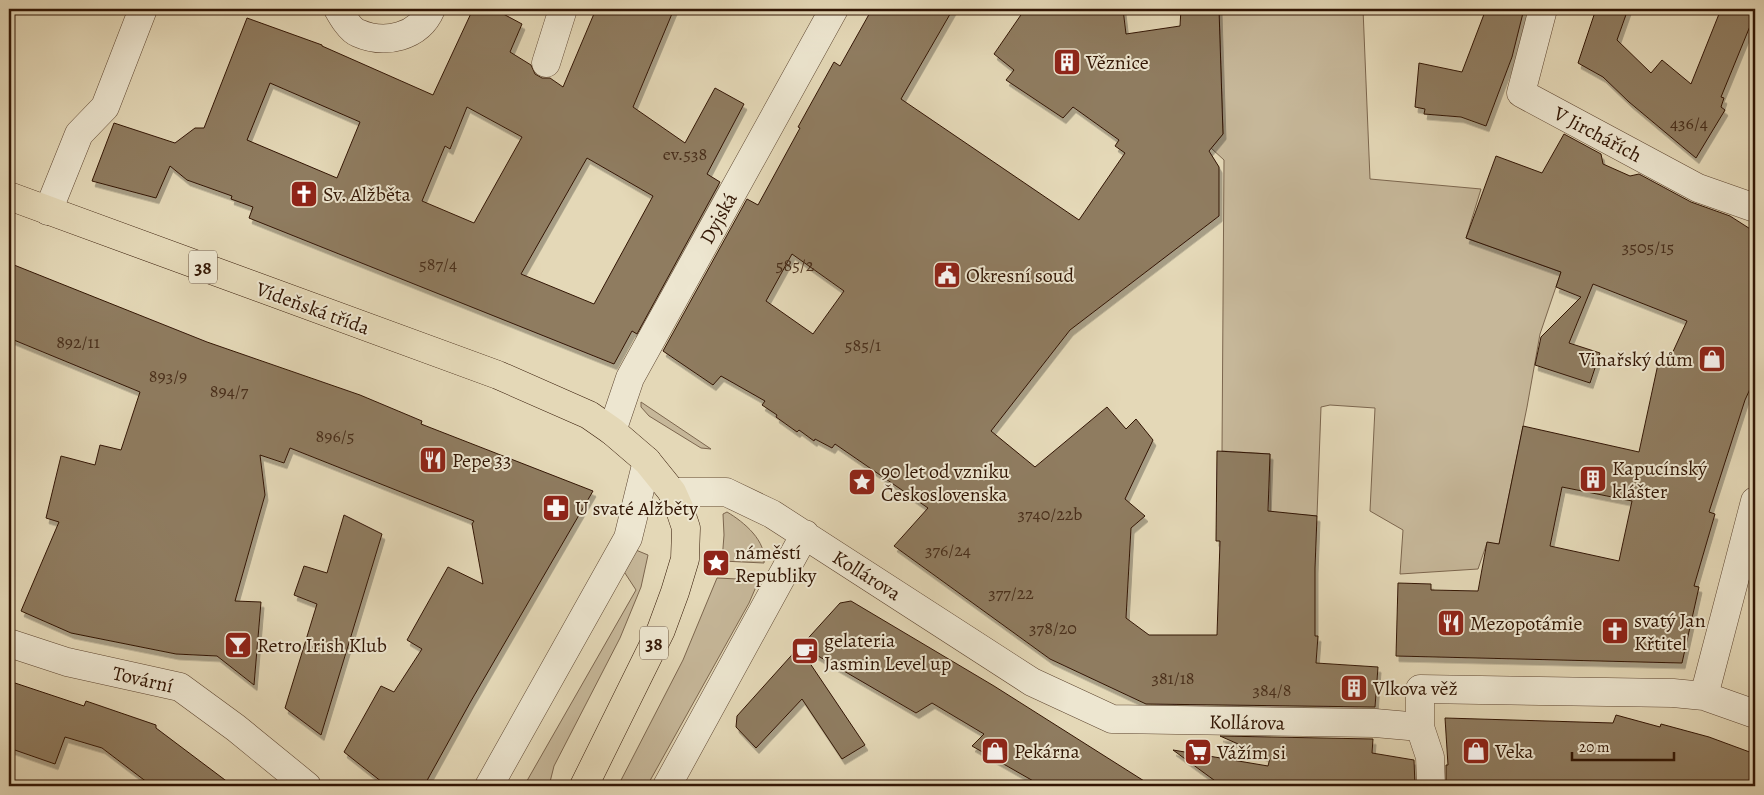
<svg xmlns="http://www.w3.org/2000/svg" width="1764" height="795" font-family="Alegreya,serif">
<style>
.green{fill:#c6b799;stroke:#7c664e}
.building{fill:#8f7b61;stroke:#321604;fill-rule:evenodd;filter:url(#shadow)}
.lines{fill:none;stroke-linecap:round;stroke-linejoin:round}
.minor-casing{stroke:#5e4631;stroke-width:29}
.major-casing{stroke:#321604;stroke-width:29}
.minor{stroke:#ede6d0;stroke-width:28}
.major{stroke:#e4d8b7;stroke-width:28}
.labels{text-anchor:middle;stroke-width:4;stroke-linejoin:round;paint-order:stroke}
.number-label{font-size:18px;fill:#492f1b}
.shield{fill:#ede6d0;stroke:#6a5441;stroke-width:1}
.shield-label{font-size:19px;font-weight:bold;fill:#321604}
.poi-label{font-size:20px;fill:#321604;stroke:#ede6d0;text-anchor:start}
.street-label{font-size:20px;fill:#321604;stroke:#ede6d0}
</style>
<defs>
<filter id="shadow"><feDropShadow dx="3" dy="5.5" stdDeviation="0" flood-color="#0004"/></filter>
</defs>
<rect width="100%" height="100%" fill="#e4d8b7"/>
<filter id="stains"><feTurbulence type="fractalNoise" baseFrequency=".004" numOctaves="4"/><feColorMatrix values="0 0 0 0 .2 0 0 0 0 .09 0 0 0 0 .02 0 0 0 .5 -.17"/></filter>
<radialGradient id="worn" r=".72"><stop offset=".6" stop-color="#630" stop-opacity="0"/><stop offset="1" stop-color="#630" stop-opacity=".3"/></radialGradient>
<path class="green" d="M 1219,9 L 1363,9 L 1370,179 L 1481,189 L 1466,238 L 1561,272 L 1540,334 L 1527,407 L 1499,544 L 1487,543 L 1478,569 L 1400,574 L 1403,530 L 1370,511 L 1375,408 L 1330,405 L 1321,407 L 1317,516 L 1270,512 L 1270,454 L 1222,451 L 1224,160 L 1211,148 L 1223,134 Z
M 641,402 L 711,449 L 701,448 L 649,416 L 641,407 Z
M 727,512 C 744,522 767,541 764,563 L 722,561 L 724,535 L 723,514 Z
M 631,548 L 648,555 L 641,587 L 620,638 L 554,766 L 549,786 L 524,786 L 636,590 L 621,567 Z
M 717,578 L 759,580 L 749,603 L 647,786 L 618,786 L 683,660 Z"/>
<path class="building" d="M 473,9 L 494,9 L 522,24 L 510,52 L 531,65 L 535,74 L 542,78 L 550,78 L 563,87 L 596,9 L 674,9 L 633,107 L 685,143 L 715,88 L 744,104 L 707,174 L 720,182 L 637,334 L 632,331 L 614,364 L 249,218 L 253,207 L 231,199 L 232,196 L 187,180 L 170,166 L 156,198 L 92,181 L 114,123 L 175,143 L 195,128 L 204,128 L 247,18 L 322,45 L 322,46 L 433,95 ZM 270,83 L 360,122 L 337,178 L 247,140 ZM 467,107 L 522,137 L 474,223 L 422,201 L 445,146 L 450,149 ZM 587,158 L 653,196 L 594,304 L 521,274 Z
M 872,9 L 953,9 L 901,99 L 1079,220 L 1125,153 L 1115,146 L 1119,140 L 1073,107 L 1063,118 L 1006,80 L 1014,70 L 994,54 L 1025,9 L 1123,9 L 1126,34 L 1180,26 L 1181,9 L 1219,9 L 1223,134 L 1209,151 L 1219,167 L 1219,216 L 1070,330 L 991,431 L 1035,467 L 1107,407 L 1126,429 L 1136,419 L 1153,440 L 1125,499 L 1145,516 L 1131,528 L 1126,618 L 1149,635 L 1217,635 L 1220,541 L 1216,541 L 1217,451 L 1270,454 L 1268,511 L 1317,516 L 1315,568 L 1315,636 L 1318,636 L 1316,663 L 1378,667 L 1375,707 L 1146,704 L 1050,659 L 894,546 L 928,508 L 835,444 L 832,448 L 815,439 L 814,441 L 799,430 L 797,432 L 776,417 L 777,415 L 762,405 L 765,401 L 721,376 L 713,385 L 663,351 L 747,199 L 758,205 L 800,128 L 798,127 L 834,62 L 840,66 ZM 792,254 L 844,291 L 813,334 L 766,301 Z
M 1486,9 L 1524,9 L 1512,57 L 1486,126 L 1461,117 L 1424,114 L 1425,109 L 1415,107 L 1419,63 L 1462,72 Z
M 1596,9 L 1628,9 L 1617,40 L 1651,73 L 1662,60 L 1691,84 L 1721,9 L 1755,9 L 1755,14 L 1721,97 L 1724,98 L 1721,107 L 1725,110 L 1696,158 L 1629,102 L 1603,77 L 1578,63 Z
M 1564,134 L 1601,154 L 1603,164 L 1630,176 L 1639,174 L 1691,202 L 1730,216 L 1755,232 L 1755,378 L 1745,400 L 1709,512 L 1715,514 L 1694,586 L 1699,587 L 1682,663 L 1396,656 L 1398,583 L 1431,584 L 1431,590 L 1478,591 L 1487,542 L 1499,544 L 1523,426 L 1639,452 L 1658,364 L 1666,367 L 1687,321 L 1593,284 L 1569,343 L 1600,353 L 1590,383 L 1535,365 L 1541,337 L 1581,297 L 1556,287 L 1561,272 L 1466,238 L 1496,156 L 1542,173 ZM 1562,487 L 1632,501 L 1619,561 L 1550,546 Z
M 9,263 L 207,342 L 360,395 L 422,421 L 421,424 L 593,491 L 471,701 L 424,786 L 387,786 L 344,752 L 381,686 L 394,692 L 422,649 L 407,640 L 448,567 L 483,584 L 472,524 L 474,521 L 290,448 L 284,463 L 260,455 L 265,495 L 235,601 L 261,602 L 254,685 L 217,656 L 176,654 L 71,633 L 21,611 L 59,522 L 46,518 L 61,456 L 95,465 L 100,445 L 121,450 L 140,392 L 9,338 Z
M 344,515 L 382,534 L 321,735 L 285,708 L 317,604 L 294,595 L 304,566 L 327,573 Z
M 851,601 L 994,686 L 1152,786 L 1042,786 L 972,746 L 984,734 L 932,703 L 916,713 L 801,646 L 840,603 Z
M 799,647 L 865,745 L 842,759 L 802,699 L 756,748 L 736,727 L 737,716 Z
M 9,681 L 84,706 L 86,701 L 156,725 L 156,728 L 233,786 L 152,786 L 102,748 L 65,737 L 55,764 L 9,748 Z
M 1616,715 L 1660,727 L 1661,724 L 1709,737 L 1755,754 L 1755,786 L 1446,786 L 1446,765 L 1448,765 L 1445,718 L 1613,723 Z
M 1220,736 L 1373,739 L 1372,753 L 1414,760 L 1415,786 L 1222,786 L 1173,750 L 1268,766 L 1270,758 Z"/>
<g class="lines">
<g class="minor-casing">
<path id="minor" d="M 338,9 C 342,16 350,30 358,33 C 385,45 419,37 431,9
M 1543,9 L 1521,93 L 1698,188 L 1755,208
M 546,63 L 563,9
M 48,211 L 79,134 L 105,107 L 143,9
M 612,431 L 630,378 L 834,9
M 672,492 L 726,492 L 772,514 L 1032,682 L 1112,719 L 1375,723 L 1420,727
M 9,643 L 67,662 L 180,687 L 236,728 L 307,786
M 1704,696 L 1755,501
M 489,786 L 628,538 L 647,461
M 667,786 L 805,534
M 1431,786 L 1430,757 L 1420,727 L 1420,689 L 1673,693 L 1704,696 L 1755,714"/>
</g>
<g class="major-casing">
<path id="major" d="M 9,196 L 498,375 L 589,415 L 612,431 L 647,461 L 672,492 L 680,510 L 686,528 L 685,559 L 675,592 L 661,630 L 584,786"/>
</g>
<use href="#minor" class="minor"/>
<use href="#major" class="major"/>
</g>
<defs>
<g id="building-square" transform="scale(1.4375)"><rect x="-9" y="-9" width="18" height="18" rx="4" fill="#8f2418" stroke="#ede6d0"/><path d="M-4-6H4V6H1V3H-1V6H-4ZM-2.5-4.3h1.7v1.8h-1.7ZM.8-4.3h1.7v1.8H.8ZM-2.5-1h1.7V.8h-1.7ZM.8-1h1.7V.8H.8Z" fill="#fff"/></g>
<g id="church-square" transform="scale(1.4375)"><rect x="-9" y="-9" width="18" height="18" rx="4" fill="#8f2418" stroke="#ede6d0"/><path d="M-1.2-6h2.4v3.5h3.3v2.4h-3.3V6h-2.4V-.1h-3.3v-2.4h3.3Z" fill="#fff"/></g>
<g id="civic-square" transform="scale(1.4375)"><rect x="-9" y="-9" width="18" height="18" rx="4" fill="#8f2418" stroke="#ede6d0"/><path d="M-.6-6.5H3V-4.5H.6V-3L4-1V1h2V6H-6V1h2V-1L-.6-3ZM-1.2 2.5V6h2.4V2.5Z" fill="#fff"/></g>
<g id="shop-square" transform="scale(1.4375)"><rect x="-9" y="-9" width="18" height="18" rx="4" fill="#8f2418" stroke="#ede6d0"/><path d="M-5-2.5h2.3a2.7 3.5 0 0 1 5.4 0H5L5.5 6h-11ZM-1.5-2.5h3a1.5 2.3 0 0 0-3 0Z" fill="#fff"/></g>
<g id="restaurant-square" transform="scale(1.4375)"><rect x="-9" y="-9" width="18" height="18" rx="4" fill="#8f2418" stroke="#ede6d0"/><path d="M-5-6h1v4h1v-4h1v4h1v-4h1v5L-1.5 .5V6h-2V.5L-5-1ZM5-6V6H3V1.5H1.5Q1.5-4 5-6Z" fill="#fff"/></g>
<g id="sight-square" transform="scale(1.4375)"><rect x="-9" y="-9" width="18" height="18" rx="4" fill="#8f2418" stroke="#ede6d0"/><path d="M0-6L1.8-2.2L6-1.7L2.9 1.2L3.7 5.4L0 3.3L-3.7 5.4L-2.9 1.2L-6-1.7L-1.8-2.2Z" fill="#fff"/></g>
<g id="pharmacy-square" transform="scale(1.4375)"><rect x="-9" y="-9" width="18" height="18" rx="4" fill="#8f2418" stroke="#ede6d0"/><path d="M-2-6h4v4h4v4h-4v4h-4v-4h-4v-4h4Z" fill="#fff"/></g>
<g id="bar-square" transform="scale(1.4375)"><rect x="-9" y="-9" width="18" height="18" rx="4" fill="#8f2418" stroke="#ede6d0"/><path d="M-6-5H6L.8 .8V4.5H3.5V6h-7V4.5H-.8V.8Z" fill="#fff"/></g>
<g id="cafe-square" transform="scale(1.4375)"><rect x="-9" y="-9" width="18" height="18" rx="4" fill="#8f2418" stroke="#ede6d0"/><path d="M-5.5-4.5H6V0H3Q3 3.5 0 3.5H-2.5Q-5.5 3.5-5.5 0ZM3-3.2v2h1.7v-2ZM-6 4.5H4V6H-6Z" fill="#fff"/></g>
<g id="supermarket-square" transform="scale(1.4375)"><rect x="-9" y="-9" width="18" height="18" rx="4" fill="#8f2418" stroke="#ede6d0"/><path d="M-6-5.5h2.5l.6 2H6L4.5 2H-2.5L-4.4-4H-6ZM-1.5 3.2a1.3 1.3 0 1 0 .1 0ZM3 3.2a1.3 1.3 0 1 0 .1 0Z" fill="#fff"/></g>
</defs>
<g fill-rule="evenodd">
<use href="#building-square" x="1067" y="62"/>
<use href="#church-square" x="304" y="194"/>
<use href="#civic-square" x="947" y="275"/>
<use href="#shop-square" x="1712" y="359"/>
<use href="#restaurant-square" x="433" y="460"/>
<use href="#building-square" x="1593" y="479"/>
<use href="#sight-square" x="862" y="482"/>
<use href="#pharmacy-square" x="556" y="508"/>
<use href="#sight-square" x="716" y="563"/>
<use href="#restaurant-square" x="1451" y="623"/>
<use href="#church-square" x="1615" y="631"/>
<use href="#bar-square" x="238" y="645"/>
<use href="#cafe-square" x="805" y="651"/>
<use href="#building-square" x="1354" y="688"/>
<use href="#shop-square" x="995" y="751"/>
<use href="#shop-square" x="1476" y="751"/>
<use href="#supermarket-square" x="1198" y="752"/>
</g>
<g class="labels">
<g class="number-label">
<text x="1689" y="129">436/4</text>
<text x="685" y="160">ev.538</text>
<text x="1648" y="253">3505/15</text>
<text x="438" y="270">587/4</text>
<text x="795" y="271">585/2</text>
<text x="78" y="348">892/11</text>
<text x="863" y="351">585/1</text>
<text x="168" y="382">893/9</text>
<text x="229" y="397">894/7</text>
<text x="335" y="442">896/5</text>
<text x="1050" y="520">3740/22b</text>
<text x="948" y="556">376/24</text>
<text x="1011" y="599">377/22</text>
<text x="1053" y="634">378/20</text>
<text x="1173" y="684">381/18</text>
<text x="1272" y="696">384/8</text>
</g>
<g class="shield">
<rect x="189" y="250.5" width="28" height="33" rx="4"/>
<rect x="640" y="626.5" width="28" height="33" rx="4"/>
</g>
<g class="shield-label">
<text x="203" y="274">38</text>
<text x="654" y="650">38</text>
</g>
<g class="poi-label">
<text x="1086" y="69">Věznice</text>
<text x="323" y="201">Sv. Alžběta</text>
<text x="966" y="282">Okresní soud</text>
<text x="1693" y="366" text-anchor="end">Vinařský dům</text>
<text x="452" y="467">Pepe 33</text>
<text x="1612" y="475">Kapucínský<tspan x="1612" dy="23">klášter</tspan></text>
<text x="881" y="478">90 let od vzniku<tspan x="881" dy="23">Československa</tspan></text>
<text x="575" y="515">U svaté Alžběty</text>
<text x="735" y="559">náměstí<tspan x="735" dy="23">Republiky</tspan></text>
<text x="1634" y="627">svatý Jan<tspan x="1634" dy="23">Křtitel</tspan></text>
<text x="1470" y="630">Mezopotámie</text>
<text x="824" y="647">gelateria<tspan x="824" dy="23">Jasmin Level up</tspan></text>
<text x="257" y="652">Retro Irish Klub</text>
<text x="1373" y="695">Vlkova věž</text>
<text x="1014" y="758">Pekárna</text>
<text x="1495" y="758">Veka</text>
<text x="1217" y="759">Vážím si</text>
</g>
<g class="street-label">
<text transform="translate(1598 134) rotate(28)" y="7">V Jirchářích</text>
<text transform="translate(718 218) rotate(-61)" y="7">Dyjská</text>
<text transform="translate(313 308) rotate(20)" y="7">Vídeňská třída</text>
<text transform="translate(867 575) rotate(32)" y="7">Kollárova</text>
<text transform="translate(143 679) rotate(13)" y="7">Tovární</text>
<text transform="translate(1247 722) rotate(1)" y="7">Kollárova</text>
</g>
</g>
<rect width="1764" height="795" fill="none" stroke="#e4d8b7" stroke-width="30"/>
<rect x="10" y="10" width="1744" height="775" fill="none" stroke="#321604" stroke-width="2.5"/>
<rect x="15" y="15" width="1734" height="765" fill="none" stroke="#321604"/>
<path d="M1572 752v8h102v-8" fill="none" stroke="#321604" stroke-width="2.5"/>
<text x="1579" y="752" font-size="15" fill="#321604" stroke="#ede6d0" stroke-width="4" paint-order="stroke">20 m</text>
<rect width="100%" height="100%" filter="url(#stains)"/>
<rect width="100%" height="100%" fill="url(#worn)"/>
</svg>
